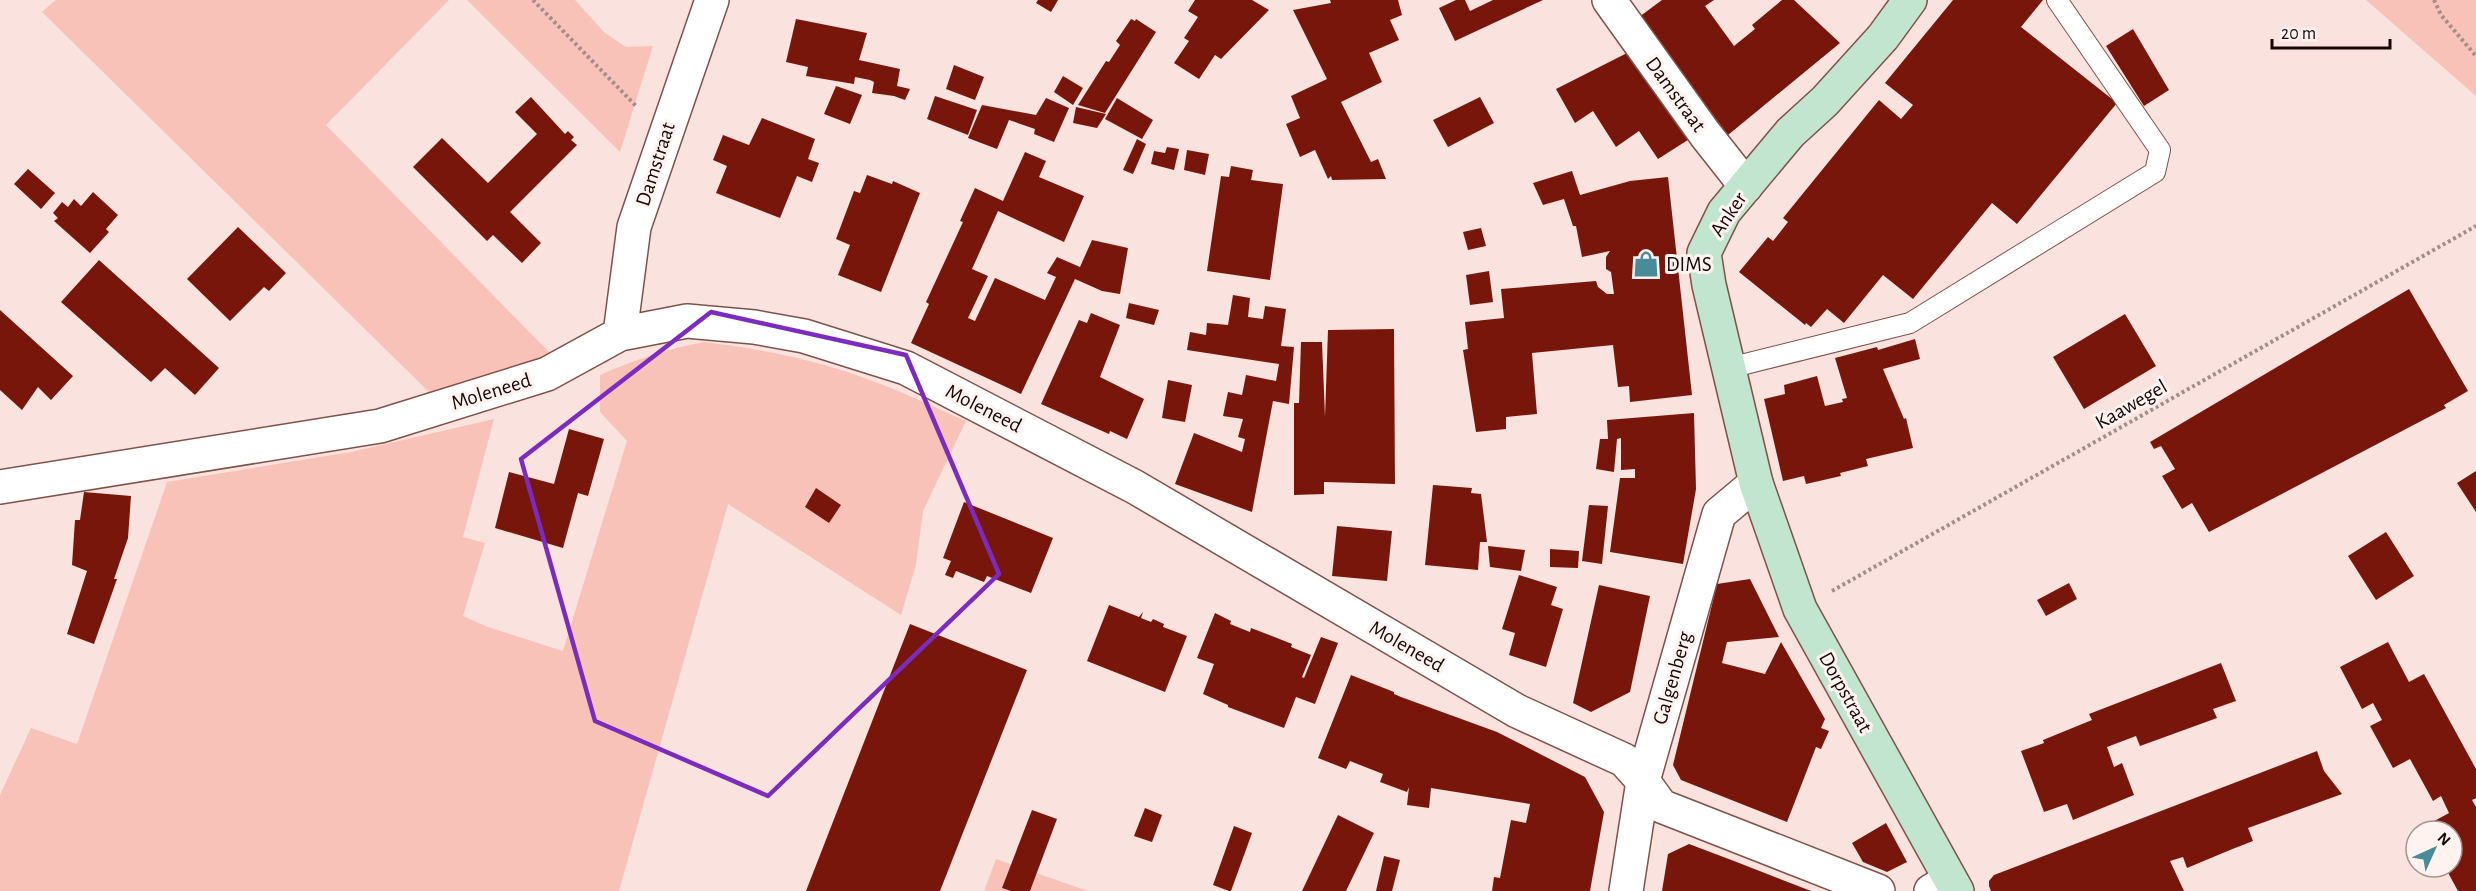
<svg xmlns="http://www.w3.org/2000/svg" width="2476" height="891" font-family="'Alegreya Sans',sans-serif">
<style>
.green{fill:#f8c2b8}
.building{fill:#78160b}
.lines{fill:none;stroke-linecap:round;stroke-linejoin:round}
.lane-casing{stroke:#815149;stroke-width:22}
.street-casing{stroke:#815149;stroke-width:36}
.secondary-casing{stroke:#815149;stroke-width:36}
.path{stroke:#a38d8a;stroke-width:4;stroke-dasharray:3 3;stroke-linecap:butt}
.lane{stroke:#fff;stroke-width:20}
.street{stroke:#fff;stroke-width:33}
.secondary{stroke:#c1e5ce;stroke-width:33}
.marked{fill:none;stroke:#7b2cbf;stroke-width:4.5;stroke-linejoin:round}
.labels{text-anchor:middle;stroke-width:6;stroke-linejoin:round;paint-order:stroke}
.street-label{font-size:21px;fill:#180604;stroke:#fff3f0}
.poi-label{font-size:21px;fill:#180604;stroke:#fff3f0;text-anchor:start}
</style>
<rect width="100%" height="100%" fill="#fae2de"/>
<path class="green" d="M 56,0 L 449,0 L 326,125 L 554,357 L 430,393 L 42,12 Z
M 467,0 L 575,0 L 605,33 L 626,47 L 653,46 L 620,152 Z
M 2366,0 L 2476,0 L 2476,96 Z
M 704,342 C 762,349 822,361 878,383 C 908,394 937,409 966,421 L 923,511 L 916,565 L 901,615 L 728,504 L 619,891 L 0,891 L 0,795 L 31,728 L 77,744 L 167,482 L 351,452 L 494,419 L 463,537 L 485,543 L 463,616 L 488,627 L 563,651 L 627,441 L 600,412 L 600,375 C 634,360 667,349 704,342 Z
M 996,859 L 1088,891 L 984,891 Z"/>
<path class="building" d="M 1038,0 L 1058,0 L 1051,12 L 1036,3 Z
M 1195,0 L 1252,0 L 1269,10 L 1221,59 L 1215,55 L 1199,79 L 1174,63 L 1189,41 L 1184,38 L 1198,17 L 1188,11 Z
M 1330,0 L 1398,0 L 1402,15 L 1390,20 L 1399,40 L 1369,53 L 1382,82 L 1341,102 L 1371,162 L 1378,159 L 1386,179 L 1332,180 L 1331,176 L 1328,179 L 1315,150 L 1300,157 L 1286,124 L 1300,118 L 1291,96 L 1327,79 L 1293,10 L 1331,3 Z
M 1456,0 L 1465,0 L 1470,11 L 1493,0 L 1543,0 L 1455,41 L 1439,8 Z
M 1662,0 L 1714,0 L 1705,6 L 1734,46 L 1755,29 L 1752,25 L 1782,0 L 1794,0 L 1840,43 L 1728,135 L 1639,17 Z
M 1953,0 L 2043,0 L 2021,27 L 2117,103 L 2017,224 L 1992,203 L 1913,299 L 1883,275 L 1844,323 L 1827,309 L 1811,327 L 1806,323 L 1805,325 L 1739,272 L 1768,237 L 1773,241 L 1788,222 L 1783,218 L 1879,100 L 1901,119 L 1913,105 L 1885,83 Z
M 796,19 L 867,33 L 859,60 L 900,69 L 897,86 L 910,89 L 905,100 L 894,96 L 872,93 L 874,82 L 870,80 L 855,77 L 854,84 L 806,76 L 808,67 L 786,62 Z
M 1131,19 L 1135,21 L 1136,19 L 1156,32 L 1105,113 L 1078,105 L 1106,61 L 1109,62 L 1120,45 L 1116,41 Z
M 2133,29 L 2169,90 L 2144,106 L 2106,46 Z
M 1631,51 L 1691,138 L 1658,159 L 1639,131 L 1616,147 L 1593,111 L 1575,123 L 1556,89 Z
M 954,65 L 984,77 L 975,100 L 946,89 Z
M 1063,76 L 1083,88 L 1073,105 L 1054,92 Z
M 836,86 L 862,95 L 850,124 L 824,114 Z
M 935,96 L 977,110 L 968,135 L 927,119 Z
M 531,97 L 565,134 L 568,131 L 574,137 L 571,140 L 577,145 L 510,212 L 541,243 L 522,263 L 493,235 L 487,241 L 413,167 L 442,138 L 488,183 L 537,134 L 515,112 Z
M 1480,97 L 1494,123 L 1448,147 L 1433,120 Z
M 1046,98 L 1069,108 L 1054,142 L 1034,134 L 1035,129 L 1009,120 L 997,149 L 968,138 L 982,105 L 1036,115 Z
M 1117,98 L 1153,120 L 1142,139 L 1105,119 Z
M 1076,107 L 1106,114 L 1097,128 L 1073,123 Z
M 762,118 L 815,139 L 808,159 L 819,163 L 812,182 L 797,176 L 780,218 L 716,193 L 727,166 L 713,160 L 723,135 L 749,145 Z
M 1137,139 L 1146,144 L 1133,174 L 1123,170 Z
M 1167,147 L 1179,149 L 1174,170 L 1151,164 L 1154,151 L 1165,153 Z
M 1187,150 L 1209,154 L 1205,175 L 1184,170 Z
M 1025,152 L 1046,161 L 1039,177 L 1084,196 L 1064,242 L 998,211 L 972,269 L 988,276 L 968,318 L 975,321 L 995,278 L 1045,300 L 1056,277 L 1047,273 L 1057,257 L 1080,267 L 1092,240 L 1128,248 L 1120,294 L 1102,291 L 1075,279 L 1021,394 L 911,343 L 929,304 L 926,302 L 963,222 L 960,221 L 975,188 L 1003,201 Z
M 1231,166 L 1253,170 L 1251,180 L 1283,184 L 1270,280 L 1207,271 L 1221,176 L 1229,177 Z
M 28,169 L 55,193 L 41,209 L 14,184 Z
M 1572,171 L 1580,195 L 1630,181 L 1668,177 L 1692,395 L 1630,402 L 1629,386 L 1618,387 L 1613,345 L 1532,353 L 1537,414 L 1506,417 L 1506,429 L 1476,432 L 1463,350 L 1468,349 L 1465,322 L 1504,318 L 1501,289 L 1596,281 L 1598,287 L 1607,294 L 1614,294 L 1611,272 L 1606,269 L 1606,257 L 1610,251 L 1582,257 L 1576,226 L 1573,226 L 1564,199 L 1543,205 L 1533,183 Z
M 867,175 L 892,184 L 893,181 L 920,193 L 881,292 L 838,275 L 850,245 L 836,239 L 854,191 L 860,193 Z
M 93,192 L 118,215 L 106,229 L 109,232 L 90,253 L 54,221 L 58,218 L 53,213 L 62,202 L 68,207 L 74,199 L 81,206 Z
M 238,227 L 286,273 L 269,291 L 264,287 L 230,321 L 187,279 Z
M 1481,228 L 1486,246 L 1468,250 L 1463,232 Z
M 99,260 L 219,368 L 195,395 L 165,368 L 151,382 L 61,302 Z
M 1489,271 L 1493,302 L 1470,305 L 1466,275 Z
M 2409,289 L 2468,391 L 2444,405 L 2446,408 L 2209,532 L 2192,503 L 2182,509 L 2162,476 L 2175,469 L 2161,446 L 2154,449 L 2150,442 Z
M 1233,295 L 1250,298 L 1248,317 L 1263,319 L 1265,306 L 1286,309 L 1281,346 L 1294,347 L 1289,404 L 1273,401 L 1252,512 L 1175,484 L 1194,433 L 1242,452 L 1245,439 L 1238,437 L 1243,419 L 1223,416 L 1228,392 L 1242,395 L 1246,375 L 1276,381 L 1279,364 L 1187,350 L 1190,332 L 1206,335 L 1207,323 L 1228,325 Z
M 1129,303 L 1159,310 L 1154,325 L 1126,318 Z
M 0,310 L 73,376 L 51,400 L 38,387 L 22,410 L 0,390 Z
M 1091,313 L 1120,325 L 1100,377 L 1144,399 L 1127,439 L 1110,431 L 1109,434 L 1041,404 L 1079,320 L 1087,323 Z
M 2125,314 L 2156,366 L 2084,409 L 2053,357 Z
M 1394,329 L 1395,484 L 1324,482 L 1324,494 L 1294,495 L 1294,403 L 1299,403 L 1301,342 L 1322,342 L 1325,417 L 1328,330 Z
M 1915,339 L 1920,359 L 1883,369 L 1904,419 L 1906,418 L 1913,448 L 1866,459 L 1868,466 L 1840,473 L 1841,476 L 1806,484 L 1804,476 L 1783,481 L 1764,399 L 1785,394 L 1784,385 L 1817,376 L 1825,406 L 1843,402 L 1842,399 L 1847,398 L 1835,358 L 1877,347 L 1878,350 Z
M 1168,380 L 1192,385 L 1185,422 L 1162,418 Z
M 1694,413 L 1696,489 L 1683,564 L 1610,552 L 1620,478 L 1635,478 L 1635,469 L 1621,470 L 1621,438 L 1617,439 L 1614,472 L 1596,469 L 1600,439 L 1608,439 L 1607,420 Z
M 569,429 L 604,439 L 588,496 L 578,493 L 563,548 L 495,528 L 509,472 L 554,484 Z
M 2476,471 L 2476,512 L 2457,483 Z
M 1433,485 L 1472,488 L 1471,493 L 1481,494 L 1487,542 L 1480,542 L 1478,570 L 1425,565 Z
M 816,488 L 841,505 L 829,523 L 805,507 Z
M 84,492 L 131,496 L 128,538 L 114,579 L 117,579 L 94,644 L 67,634 L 87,571 L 72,565 L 75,520 L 80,520 Z
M 964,502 L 1053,538 L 1031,593 L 987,576 L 984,582 L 956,571 L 953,578 L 945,575 L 951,561 L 943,558 Z
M 1589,505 L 1608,506 L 1602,564 L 1582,561 Z
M 1337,526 L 1392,531 L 1387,581 L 1332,576 Z
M 2386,532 L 2414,576 L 2376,600 L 2348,556 Z
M 1488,546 L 1525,550 L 1521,571 L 1490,567 Z
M 1550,549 L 1579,551 L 1578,568 L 1550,567 Z
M 1519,575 L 1557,587 L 1551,605 L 1563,609 L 1546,667 L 1509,655 L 1515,633 L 1502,629 Z
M 1750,579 L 1779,637 L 1727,642 L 1722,663 L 1765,674 L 1781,642 L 1825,719 L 1821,728 L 1829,731 L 1821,749 L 1816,747 L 1787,822 L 1681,780 L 1673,765 L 1717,584 Z
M 2069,583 L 2077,599 L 2046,616 L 2037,600 Z
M 1599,585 L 1650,596 L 1630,692 L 1591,712 L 1573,703 Z
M 1109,605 L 1139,617 L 1143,612 L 1141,618 L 1151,622 L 1153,619 L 1164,624 L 1163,627 L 1187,636 L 1165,692 L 1087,661 Z
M 1215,613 L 1231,621 L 1230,624 L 1250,632 L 1251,628 L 1272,636 L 1292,644 L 1291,647 L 1311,655 L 1302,677 L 1304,678 L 1321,637 L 1338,643 L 1315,704 L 1296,697 L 1284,728 L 1228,707 L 1228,705 L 1203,694 L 1214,664 L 1197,658 Z
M 910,624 L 1027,670 L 940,891 L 806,891 Z
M 2388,642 L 2409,682 L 2424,674 L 2476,769 L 2476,798 L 2472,800 L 2476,807 L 2476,891 L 2458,891 L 2446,869 L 2452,867 L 2452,831 L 2430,831 L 2427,825 L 2449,813 L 2441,796 L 2433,801 L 2410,759 L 2393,768 L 2370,726 L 2382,720 L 2373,703 L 2362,709 L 2340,667 Z
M 2221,663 L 2236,701 L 2213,709 L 2217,718 L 2140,746 L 2136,736 L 2107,747 L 2114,767 L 2122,763 L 2134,795 L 2073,820 L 2067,804 L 2044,812 L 2021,751 L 2044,743 L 2043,740 L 2092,720 L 2089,714 Z
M 1351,675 L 1394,692 L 1394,694 L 1401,697 L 1497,732 L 1585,777 L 1604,812 L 1590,891 L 1492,891 L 1494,877 L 1500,878 L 1511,820 L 1526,823 L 1530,804 L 1431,788 L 1429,808 L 1407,805 L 1409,787 L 1407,792 L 1380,782 L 1383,774 L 1350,761 L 1346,769 L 1318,758 Z
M 2317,751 L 2324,771 L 2342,794 L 2248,828 L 2253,841 L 2230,850 L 2187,868 L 2183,857 L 2170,861 L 2184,891 L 1991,891 L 1989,886 L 1989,881 L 1994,875 Z
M 1145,808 L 1162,815 L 1152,842 L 1134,836 Z
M 1032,810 L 1057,819 L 1030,891 L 1011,891 L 1002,888 Z
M 1338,815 L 1374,833 L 1346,891 L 1302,891 Z
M 1886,823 L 1907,862 L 1887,872 L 1863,862 L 1852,843 Z
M 1234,826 L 1252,833 L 1231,891 L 1229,891 L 1213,885 Z
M 1689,844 L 1734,861 L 1811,891 L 1662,891 L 1668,854 Z
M 1384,856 L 1400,860 L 1392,891 L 1376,891 Z"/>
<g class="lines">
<g class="lane-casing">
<path id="lane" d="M 1729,368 L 1910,323 L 2155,172 L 2160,150 L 2057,0"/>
</g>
<g class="street-casing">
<path id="street" d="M 1609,0 L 1705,134 L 1746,186
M 620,334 L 634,227 L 712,0
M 0,487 L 380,426 L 547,374 L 620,334 L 687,321 L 754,327 L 804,336 L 906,368 L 1135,487 L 1517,711 L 1624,760 L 1643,781 L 1661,806 L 1878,891
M 1626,891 L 1643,781 L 1719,514 L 1756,483
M 1931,891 L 1950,880"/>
</g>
<g class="secondary-casing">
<path id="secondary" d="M 1910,0 L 1883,37 L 1825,101 L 1790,133 L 1724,212 L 1704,253 L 1709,285 L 1756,483 L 1800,609 L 1957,891"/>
</g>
<path class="path" d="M 533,0 L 636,106
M 2434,0 L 2441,15 L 2476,56
M 1832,591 L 2476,226"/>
<use href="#lane" class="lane"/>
<use href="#street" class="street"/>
<use href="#secondary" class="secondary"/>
</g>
<path class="marked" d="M 711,312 L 906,355 L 999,574 L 768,796 L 595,721 L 521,459 Z"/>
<defs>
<g id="shop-bare" transform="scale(2.07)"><path d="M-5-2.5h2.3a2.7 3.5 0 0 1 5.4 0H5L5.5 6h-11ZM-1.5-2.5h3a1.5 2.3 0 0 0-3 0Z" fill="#478c98" stroke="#fff3f0" stroke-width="2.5" paint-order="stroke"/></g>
</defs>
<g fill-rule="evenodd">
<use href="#shop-bare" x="1646" y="264"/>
</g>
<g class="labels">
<g class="street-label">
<text transform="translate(1676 94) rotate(54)" y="7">Damstraat</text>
<text transform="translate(655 164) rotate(-72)" y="7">Damstraat</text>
<text transform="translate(1728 214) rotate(-56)" y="7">Anker</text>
<text transform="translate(491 391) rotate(-17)" y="7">Moleneed</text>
<text transform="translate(2131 404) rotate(-30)" y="7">Kaawegel</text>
<text transform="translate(984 408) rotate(27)" y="7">Moleneed</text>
<text transform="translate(1407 646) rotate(30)" y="7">Moleneed</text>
<text transform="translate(1672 678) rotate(-74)" y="7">Galgenberg</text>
<text transform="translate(1846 692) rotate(61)" y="7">Dorpstraat</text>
</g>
<g class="poi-label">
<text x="1666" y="271">DIMS</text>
</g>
</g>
<g transform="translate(2434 849) rotate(45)"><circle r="28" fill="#fff3f0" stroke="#a39492" stroke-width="1.5"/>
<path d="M0-4.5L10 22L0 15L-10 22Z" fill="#478c98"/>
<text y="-9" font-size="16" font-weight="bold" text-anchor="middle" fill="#180604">N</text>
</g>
<path d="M2272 39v9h118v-9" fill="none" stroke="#180604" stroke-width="3"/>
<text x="2281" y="39" font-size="18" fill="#180604" stroke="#fff3f0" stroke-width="4.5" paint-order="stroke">20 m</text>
</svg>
